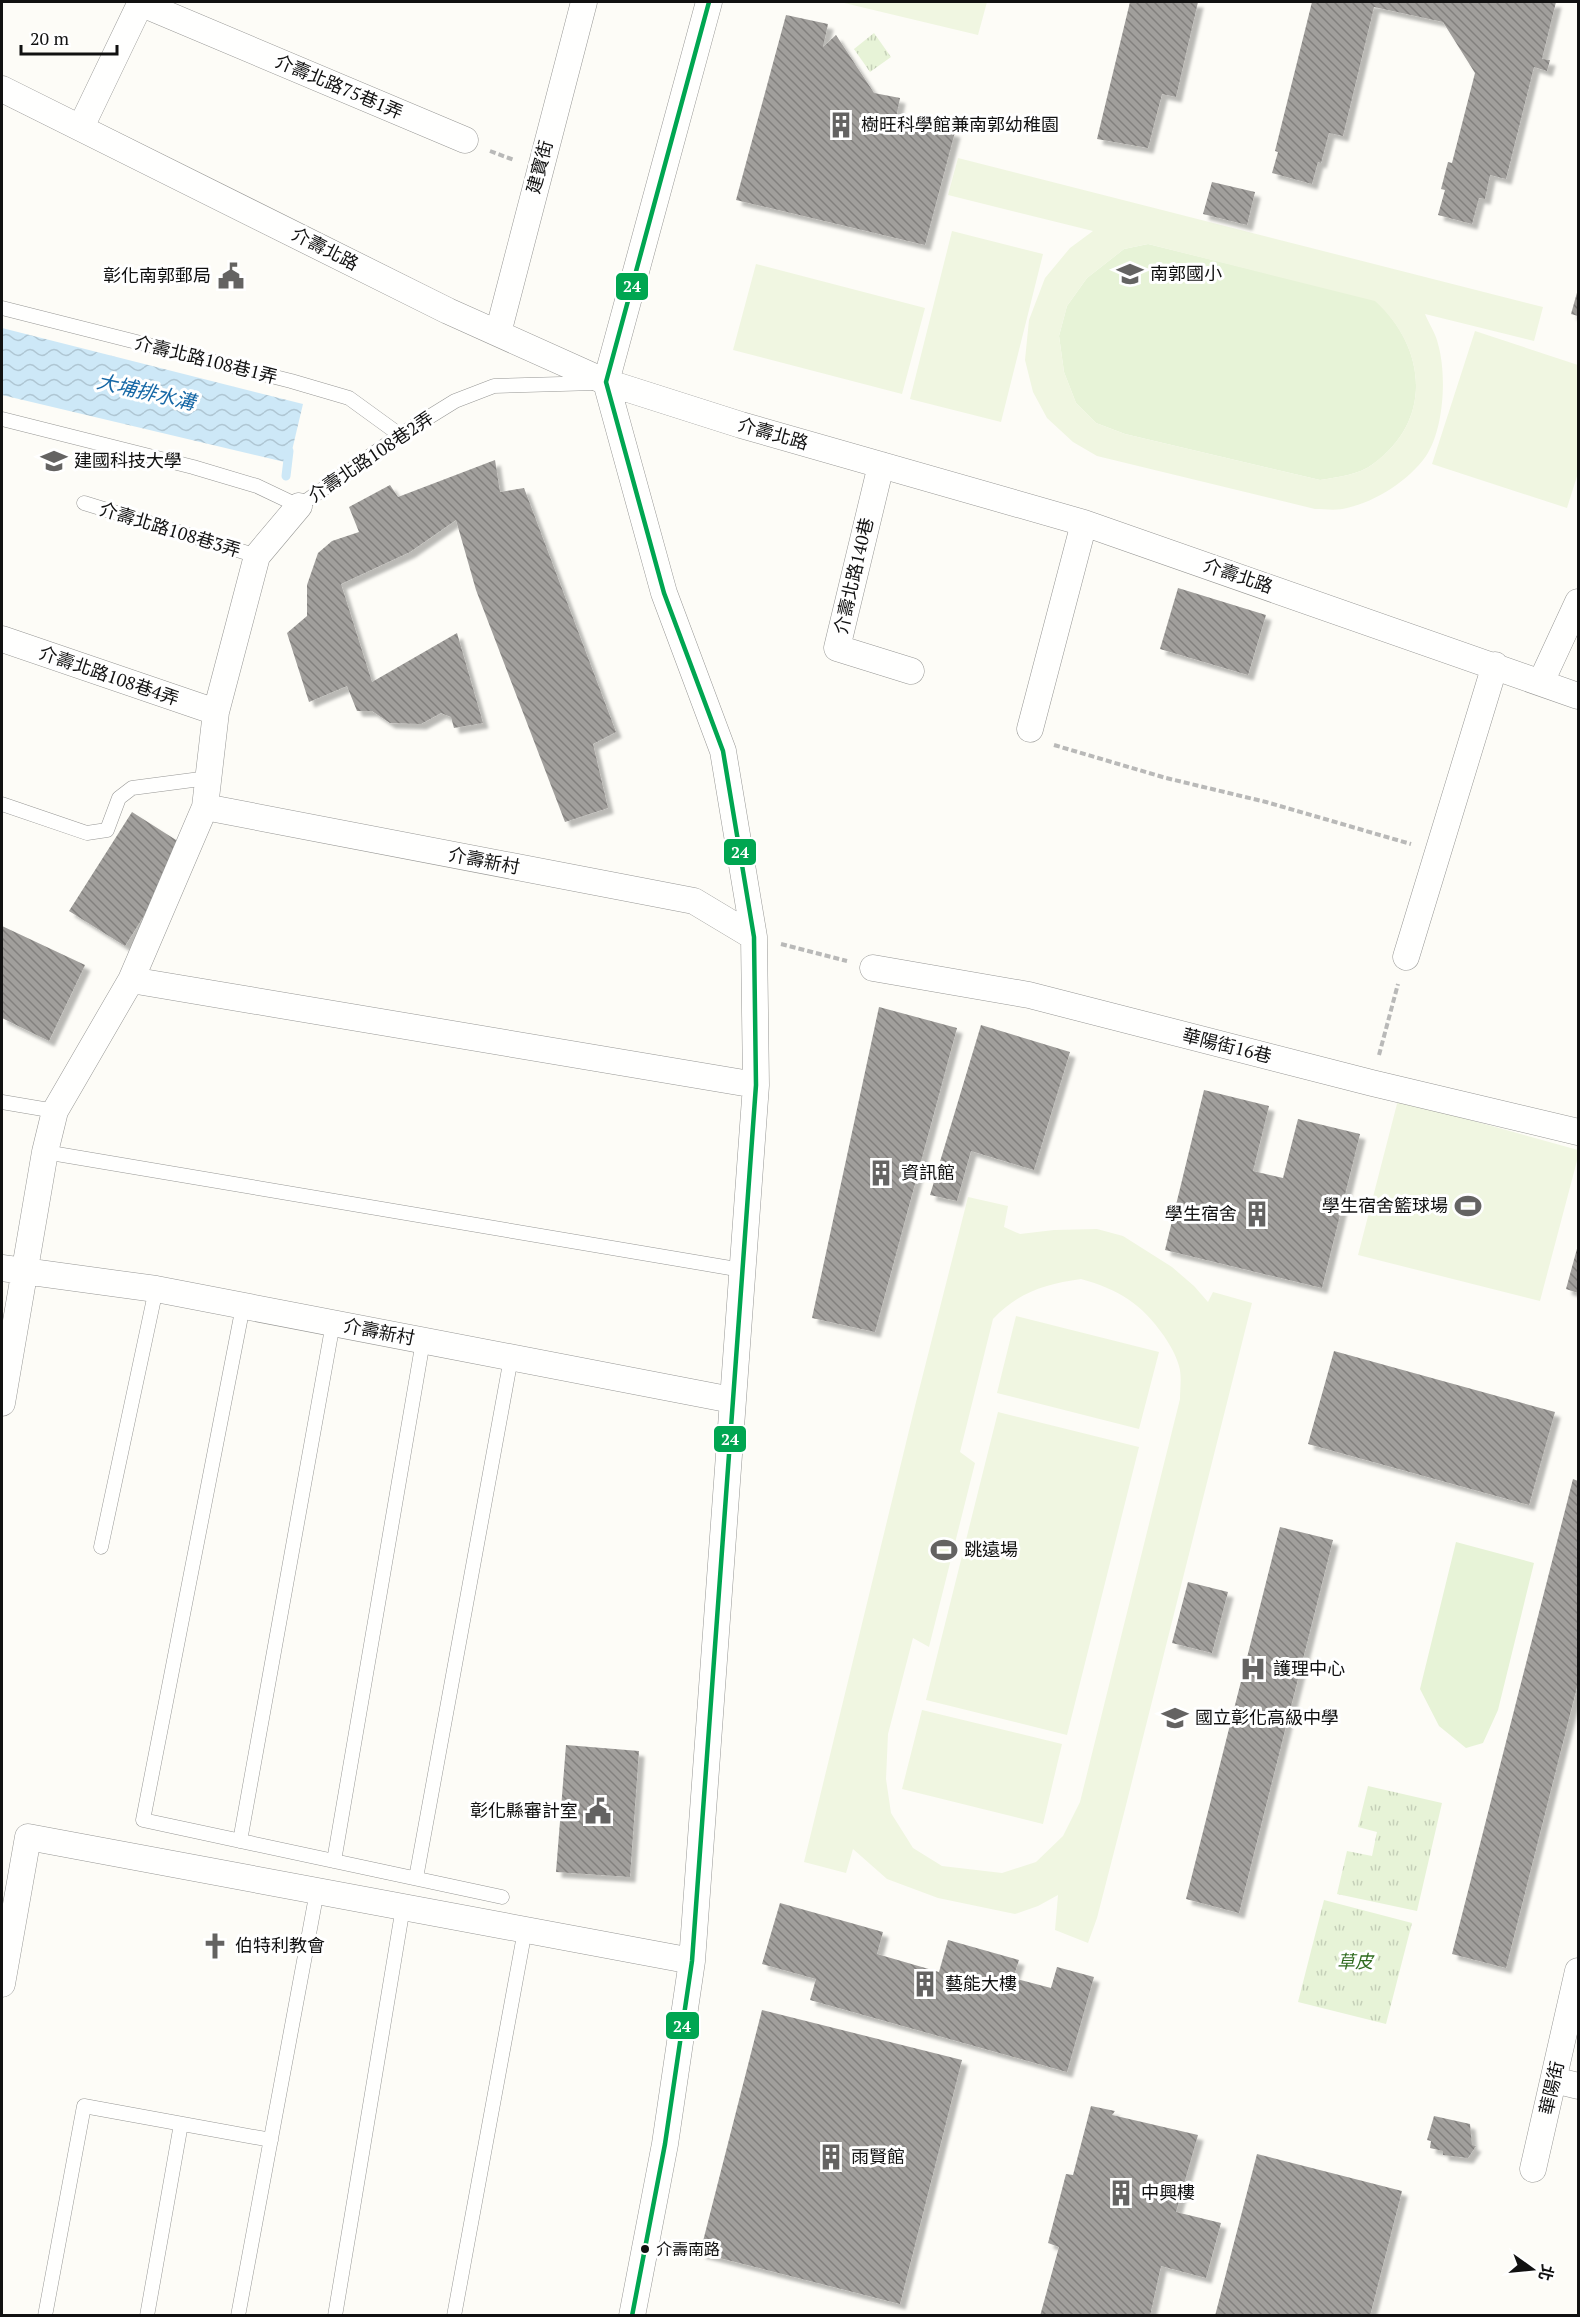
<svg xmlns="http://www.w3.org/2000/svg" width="1580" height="2317" font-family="'PT Serif','Noto Sans TC',serif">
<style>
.grass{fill:#e7f3d7}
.park{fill:url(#park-tufts)}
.pitch{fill:#f0f6e1;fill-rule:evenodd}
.water{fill:url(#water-waves)}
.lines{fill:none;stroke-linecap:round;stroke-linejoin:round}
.stream{stroke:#cde8f7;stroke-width:9}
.building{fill:url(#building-back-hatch);filter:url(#shadow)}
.lane-casing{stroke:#979795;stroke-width:15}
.street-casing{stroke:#979795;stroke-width:27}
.path{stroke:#b9b9b8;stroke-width:4;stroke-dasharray:6 3;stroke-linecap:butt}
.lane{stroke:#fffffe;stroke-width:14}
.street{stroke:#fffffe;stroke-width:26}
.bus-1-casing{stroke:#fff;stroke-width:9}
.bus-1{stroke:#00a651;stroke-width:4.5}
.bus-dot{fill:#111;stroke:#fff;stroke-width:2}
.labels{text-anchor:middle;stroke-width:6;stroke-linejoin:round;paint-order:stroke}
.bus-label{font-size:16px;fill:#111;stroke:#fff;text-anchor:start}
.street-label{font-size:18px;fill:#111;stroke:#fff}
.poi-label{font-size:18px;fill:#111;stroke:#fff;text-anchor:start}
.park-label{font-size:18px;font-style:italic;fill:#2f6b1f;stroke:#fff}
.water-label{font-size:20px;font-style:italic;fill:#1768a6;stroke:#fff}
.line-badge{stroke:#fff;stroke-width:2}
.badge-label{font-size:16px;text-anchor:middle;font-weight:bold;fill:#fff}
</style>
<defs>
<pattern id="park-tufts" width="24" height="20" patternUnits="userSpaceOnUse" patternTransform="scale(1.5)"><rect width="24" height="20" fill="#e7f3d7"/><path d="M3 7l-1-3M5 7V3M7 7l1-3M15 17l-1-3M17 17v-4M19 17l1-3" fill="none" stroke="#c5cfb8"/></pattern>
<pattern id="water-waves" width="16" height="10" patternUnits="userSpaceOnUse" patternTransform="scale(1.5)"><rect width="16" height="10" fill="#cde8f7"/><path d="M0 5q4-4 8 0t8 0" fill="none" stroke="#afc6d3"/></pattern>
<pattern id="building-back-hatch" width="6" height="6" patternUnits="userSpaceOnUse" patternTransform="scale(1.5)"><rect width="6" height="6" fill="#a19f9c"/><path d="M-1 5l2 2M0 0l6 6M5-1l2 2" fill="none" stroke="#82807e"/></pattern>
<filter id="shadow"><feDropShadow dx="5.5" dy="5.5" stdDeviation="1.5" flood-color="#0004"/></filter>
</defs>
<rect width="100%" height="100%" fill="#fdfcf7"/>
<path class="grass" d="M 1148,244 L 1375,300 C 1426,347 1434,420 1373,464 C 1359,475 1338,477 1320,480 L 1125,434 L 1096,423 L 1076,403 L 1064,372 L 1059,336 L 1067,306 L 1087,278 L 1124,249 Z
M 1456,1542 L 1534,1563 L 1498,1710 L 1483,1743 L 1466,1748 L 1439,1726 L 1420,1689 Z"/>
<path class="park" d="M 874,33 L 891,57 L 870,72 L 854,49 Z
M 1368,1786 L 1442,1803 L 1417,1911 L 1337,1894 L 1347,1851 L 1372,1856 L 1377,1832 L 1358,1827 Z
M 1324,1900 L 1412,1923 L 1386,2024 L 1298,2002 Z"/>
<path class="pitch" d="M 840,2 L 987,2 L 978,35 Z
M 958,158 L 1543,307 L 1534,341 L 1425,314 C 1429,324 1436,334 1438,344 C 1447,375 1444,429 1426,456 C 1408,481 1377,501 1347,508 C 1337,511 1325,509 1315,509 L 1097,456 L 1073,442 L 1047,418 L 1033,392 L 1025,360 L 1029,320 L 1045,278 L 1070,248 L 1093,231 L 948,195 ZM 1148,244 L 1375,301 C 1426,347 1434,420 1373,464 C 1359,475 1338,477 1320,480 L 1125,434 L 1096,423 L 1076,403 L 1064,372 L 1059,336 L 1067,306 L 1087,278 L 1124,249 Z
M 952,231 L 1043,254 L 1001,422 L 910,399 Z
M 756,264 L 925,308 L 902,394 L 733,350 Z
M 1475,331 L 1578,365 L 1578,473 L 1567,508 L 1432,464 Z
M 1398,1100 L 1578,1150 L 1578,1157 L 1540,1301 L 1358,1255 Z
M 968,1197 L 1008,1206 L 1004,1227 L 1020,1234 L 1054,1230 L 1097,1229 L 1123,1236 L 1172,1267 L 1194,1286 L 1208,1302 L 1213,1292 L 1252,1303 L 1124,1813 L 1097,1918 L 1088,1943 L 1055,1930 L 1058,1895 L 1038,1906 L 1015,1914 L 938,1898 L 887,1879 L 853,1849 L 846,1873 L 804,1862 L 915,1406 ZM 1081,1279 C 1118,1289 1142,1304 1164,1336 C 1170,1345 1176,1355 1179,1366 C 1182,1376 1180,1388 1180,1399 L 1080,1802 L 1063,1836 L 1036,1862 L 1002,1873 L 942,1866 L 913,1848 L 891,1813 L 886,1779 L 888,1734 L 913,1638 L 929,1647 L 975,1463 L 960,1452 L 993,1319 C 1019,1292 1045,1284 1081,1279 Z
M 1016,1316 L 1159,1352 L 1139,1429 L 997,1393 Z
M 998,1412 L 1139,1447 L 1067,1735 L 926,1700 Z
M 922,1710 L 1062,1744 L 1043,1824 L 902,1789 Z"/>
<path class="water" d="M 2,328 L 303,404 L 289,463 L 2,395 Z"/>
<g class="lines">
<path class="stream" d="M 286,476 L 289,451"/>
</g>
<path class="building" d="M 1130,2 L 1198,2 L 1176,97 L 1162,94 L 1148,148 L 1097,139 Z
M 1312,2 L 1556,2 L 1542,59 L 1550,60 L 1547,71 L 1534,67 L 1506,179 L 1490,175 L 1485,199 L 1479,198 L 1472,224 L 1438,215 L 1445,190 L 1441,189 L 1448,162 L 1452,163 L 1475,73 L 1443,22 L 1374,7 L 1343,136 L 1329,133 L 1321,163 L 1318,162 L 1312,184 L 1272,173 L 1278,152 L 1275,151 Z
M 786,15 L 828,24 L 823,47 L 836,35 L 874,93 L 900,98 L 896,118 L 955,132 L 925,245 L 736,200 Z
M 1212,182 L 1255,192 L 1247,225 L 1203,214 Z
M 1578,289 L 1578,316 L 1571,314 Z
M 495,460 L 500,492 L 524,488 L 616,732 L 593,744 L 608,808 L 565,822 L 476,590 L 456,520 L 410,552 L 341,584 L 372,682 L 457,633 L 483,723 L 454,728 L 451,717 L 441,713 L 421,724 L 390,723 L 372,711 L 357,711 L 347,686 L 309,702 L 287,633 L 307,616 L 307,585 L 318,553 L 332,541 L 359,532 L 349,507 L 390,485 L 398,497 Z
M 1178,588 L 1266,615 L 1248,675 L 1160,649 Z
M 132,812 L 187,847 L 125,946 L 69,911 Z
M 2,926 L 85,965 L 49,1041 L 2,1018 Z
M 879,1007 L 957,1028 L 875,1332 L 812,1318 Z
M 981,1025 L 1070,1052 L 1034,1170 L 971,1151 L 957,1201 L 930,1195 Z
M 1204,1090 L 1269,1106 L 1253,1171 L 1283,1178 L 1298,1119 L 1360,1134 L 1322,1288 L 1165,1250 Z
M 1578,1245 L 1578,1293 L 1566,1289 Z
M 1334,1351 L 1555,1412 L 1529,1505 L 1308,1444 Z
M 1573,1479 L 1578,1481 L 1578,1683 L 1506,1968 L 1452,1954 Z
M 1280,1527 L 1333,1540 L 1239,1913 L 1186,1899 Z
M 1188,1582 L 1228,1592 L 1212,1653 L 1172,1643 Z
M 566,1745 L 639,1751 L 630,1877 L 556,1872 Z
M 780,1903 L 883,1932 L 877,1954 L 939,1972 L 948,1940 L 1019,1960 L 1013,1978 L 1051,1988 L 1057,1967 L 1094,1977 L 1067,2072 L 810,2000 L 816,1979 L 762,1964 Z
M 762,2010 L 962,2060 L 900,2304 L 700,2253 Z
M 1091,2106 L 1115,2111 L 1112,2115 L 1198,2135 L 1176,2212 L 1221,2223 L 1206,2278 L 1161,2266 L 1150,2316 L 1040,2316 L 1059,2247 L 1048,2243 L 1066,2174 L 1073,2175 Z
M 1434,2116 L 1470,2124 L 1472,2145 L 1476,2146 L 1468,2158 L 1443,2155 L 1443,2151 L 1430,2148 L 1431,2141 L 1427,2140 Z
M 1257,2154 L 1402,2191 L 1370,2316 L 1215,2316 Z"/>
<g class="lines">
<g class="lane-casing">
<path id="lane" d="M 2,308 L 291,381 L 349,398 L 400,435
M 2,419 L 193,467 L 257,486 L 299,506 L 400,435 L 455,401 L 494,386 L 596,383
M 84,503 L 257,556
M 2,804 L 87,833 L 107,830 L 119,798 L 132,788 L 208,778
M 2,1102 L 55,1111
M 45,1152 L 742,1270
M 243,1306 L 143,1820 L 502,1897
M 101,1547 L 156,1289
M 240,1841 L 333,1323
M 334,1861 L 423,1341
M 416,1878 L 511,1358
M 45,2316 L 84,2106 L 271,2140
M 147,2316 L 181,2124
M 238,2316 L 317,1891
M 335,2316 L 403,1907
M 454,2316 L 525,1930"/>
</g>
<g class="street-casing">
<path id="street" d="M 140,3 L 465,140
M 2,89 L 448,311 L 606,382 L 741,425 L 1084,523 L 1578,696
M 81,127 L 141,2
M 498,333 L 584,2
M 881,465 L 837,648 L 911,671
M 2,639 L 216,712
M 1541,682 L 1578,602
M 1030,729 L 1084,523
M 205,807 L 694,901 L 754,937
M 1406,957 L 1495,665
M 873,968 L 1029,995 L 1372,1083 L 1578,1132
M 131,980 L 756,1085
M 2,1268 L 156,1289 L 732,1400
M 2,1403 L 45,1152 L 55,1111 L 131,980 L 205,807 L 216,712 L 257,556 L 299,506
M 2,1984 L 28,1837 L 692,1961
M 1554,2080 L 1578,2086
M 1533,2169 L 1578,1971
M 632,2316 L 665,2144 L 692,1961 L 756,1085 L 754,937 L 723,751 L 664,593 L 606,382 L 709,2"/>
</g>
<path class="path" d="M 490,151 L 514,160
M 1054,745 L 1166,778 L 1266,802 L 1411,844
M 781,944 L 847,961
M 1379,1055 L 1398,984"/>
<use href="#lane" class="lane"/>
<use href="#street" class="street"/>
<g class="bus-1-casing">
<path id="bus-1" d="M 632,2316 L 665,2144 L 692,1961 L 756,1085 L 754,937 L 723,751 L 664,593 L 606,382 L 709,2"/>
</g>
<use href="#bus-1" class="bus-1"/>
</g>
<defs>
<g id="building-bare" transform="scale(2.07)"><path d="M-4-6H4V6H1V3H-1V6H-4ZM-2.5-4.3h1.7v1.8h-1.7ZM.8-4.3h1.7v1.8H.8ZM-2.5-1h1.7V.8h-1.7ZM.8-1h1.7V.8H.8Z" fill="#646362" stroke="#fff" stroke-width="2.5" paint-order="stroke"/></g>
<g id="school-bare" transform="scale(2.07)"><path d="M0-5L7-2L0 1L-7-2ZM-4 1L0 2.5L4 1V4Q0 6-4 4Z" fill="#646362" stroke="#fff" stroke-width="2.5" paint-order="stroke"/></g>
<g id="civic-bare" transform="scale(2.07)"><path d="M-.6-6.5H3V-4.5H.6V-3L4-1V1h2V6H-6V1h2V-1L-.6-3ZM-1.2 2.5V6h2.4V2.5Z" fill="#646362" stroke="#fff" stroke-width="2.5" paint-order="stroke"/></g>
<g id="university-bare" transform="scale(2.07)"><path d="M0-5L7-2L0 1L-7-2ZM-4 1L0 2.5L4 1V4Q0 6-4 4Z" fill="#646362" stroke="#fff" stroke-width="2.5" paint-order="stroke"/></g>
<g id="stadium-bare" transform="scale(2.07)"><path d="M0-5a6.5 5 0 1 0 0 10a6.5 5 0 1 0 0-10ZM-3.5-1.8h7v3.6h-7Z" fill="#646362" stroke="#fff" stroke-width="2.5" paint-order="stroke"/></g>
<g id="hospital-bare" transform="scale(2.07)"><path d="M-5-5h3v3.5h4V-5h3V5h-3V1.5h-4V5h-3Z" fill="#646362" stroke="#fff" stroke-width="2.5" paint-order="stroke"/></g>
<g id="church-bare" transform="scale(2.07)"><path d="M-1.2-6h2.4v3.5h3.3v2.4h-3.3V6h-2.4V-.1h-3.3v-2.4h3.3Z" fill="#646362" stroke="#fff" stroke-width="2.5" paint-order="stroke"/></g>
</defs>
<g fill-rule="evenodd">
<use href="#building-bare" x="841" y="125"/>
<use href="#school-bare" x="1130" y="274"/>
<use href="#civic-bare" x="231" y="276"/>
<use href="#university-bare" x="54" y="461"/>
<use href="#building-bare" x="881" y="1173"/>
<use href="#stadium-bare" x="1468" y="1206"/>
<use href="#building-bare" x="1257" y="1214"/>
<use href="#stadium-bare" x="944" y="1550"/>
<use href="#hospital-bare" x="1253" y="1669"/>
<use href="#school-bare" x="1175" y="1718"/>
<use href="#civic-bare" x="598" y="1811"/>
<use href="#church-bare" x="215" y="1946"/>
<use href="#building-bare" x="925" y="1984"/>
<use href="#building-bare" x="831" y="2157"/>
<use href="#building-bare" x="1121" y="2193"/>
</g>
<circle class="bus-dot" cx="645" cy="2249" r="5"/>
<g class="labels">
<g class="bus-label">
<text x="656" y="2255">介壽南路</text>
</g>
<g class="street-label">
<text transform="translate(339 87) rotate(23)" y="6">介壽北路75巷1弄</text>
<text transform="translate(540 167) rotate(-75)" y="6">建寶街</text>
<text transform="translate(325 249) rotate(27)" y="6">介壽北路</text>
<text transform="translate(206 360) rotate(14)" y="6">介壽北路108巷1弄</text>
<text transform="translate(773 434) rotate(16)" y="6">介壽北路</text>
<text transform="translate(371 457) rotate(-34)" y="6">介壽北路108巷2弄</text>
<text transform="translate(170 530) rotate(17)" y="6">介壽北路108巷3弄</text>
<text transform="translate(854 576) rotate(-77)" y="6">介壽北路140巷</text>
<text transform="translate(1238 576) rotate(19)" y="6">介壽北路</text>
<text transform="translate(109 676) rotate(19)" y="6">介壽北路108巷4弄</text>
<text transform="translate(484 861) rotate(11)" y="6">介壽新村</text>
<text transform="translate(1227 1046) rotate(14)" y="6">華陽街16巷</text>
<text transform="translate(379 1332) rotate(11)" y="6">介壽新村</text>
<text transform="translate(1552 2088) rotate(-77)" y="6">華陽街</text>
</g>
<g class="poi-label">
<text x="861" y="131">樹旺科學館兼南郭幼稚園</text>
<text x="1150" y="280">南郭國小</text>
<text x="211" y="282" text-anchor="end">彰化南郭郵局</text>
<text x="74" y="467">建國科技大學</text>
<text x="901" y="1179">資訊館</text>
<text x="1448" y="1212" text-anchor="end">學生宿舍籃球場</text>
<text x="1237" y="1220" text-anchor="end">學生宿舍</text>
<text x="964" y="1556">跳遠場</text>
<text x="1273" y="1675">護理中心</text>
<text x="1195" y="1724">國立彰化高級中學</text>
<text x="578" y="1817" text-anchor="end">彰化縣審計室</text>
<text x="235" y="1952">伯特利教會</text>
<text x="945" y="1990">藝能大樓</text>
<text x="851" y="2163">雨賢館</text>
<text x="1141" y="2199">中興樓</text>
</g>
<g class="park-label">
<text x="1355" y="1968">草皮</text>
</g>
<g class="water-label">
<text transform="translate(146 392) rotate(13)" y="7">大埔排水溝</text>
</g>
</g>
<g class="line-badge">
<rect x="615" y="272" width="34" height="29" rx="6" fill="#00a651"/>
<rect x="723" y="838" width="34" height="28" rx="6" fill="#00a651"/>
<rect x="713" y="1425" width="34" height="28" rx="6" fill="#00a651"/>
<rect x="665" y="2011" width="35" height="29" rx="6" fill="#00a651"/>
</g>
<g class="badge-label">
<text x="632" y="292">24</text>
<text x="740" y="858">24</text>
<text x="730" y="1445">24</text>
<text x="682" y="2032">24</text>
</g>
<rect width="1580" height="2317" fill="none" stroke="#111111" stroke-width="6"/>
<g transform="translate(1532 2269) rotate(105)" stroke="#ffffff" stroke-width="4.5" paint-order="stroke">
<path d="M0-4.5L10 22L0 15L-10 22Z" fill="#111111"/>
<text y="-9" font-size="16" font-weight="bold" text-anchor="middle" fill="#111111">北</text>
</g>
<path d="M21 45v9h96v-9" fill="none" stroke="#111111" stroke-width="3"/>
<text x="30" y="45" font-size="18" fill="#111111" stroke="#ffffff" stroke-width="4.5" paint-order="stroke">20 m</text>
</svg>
